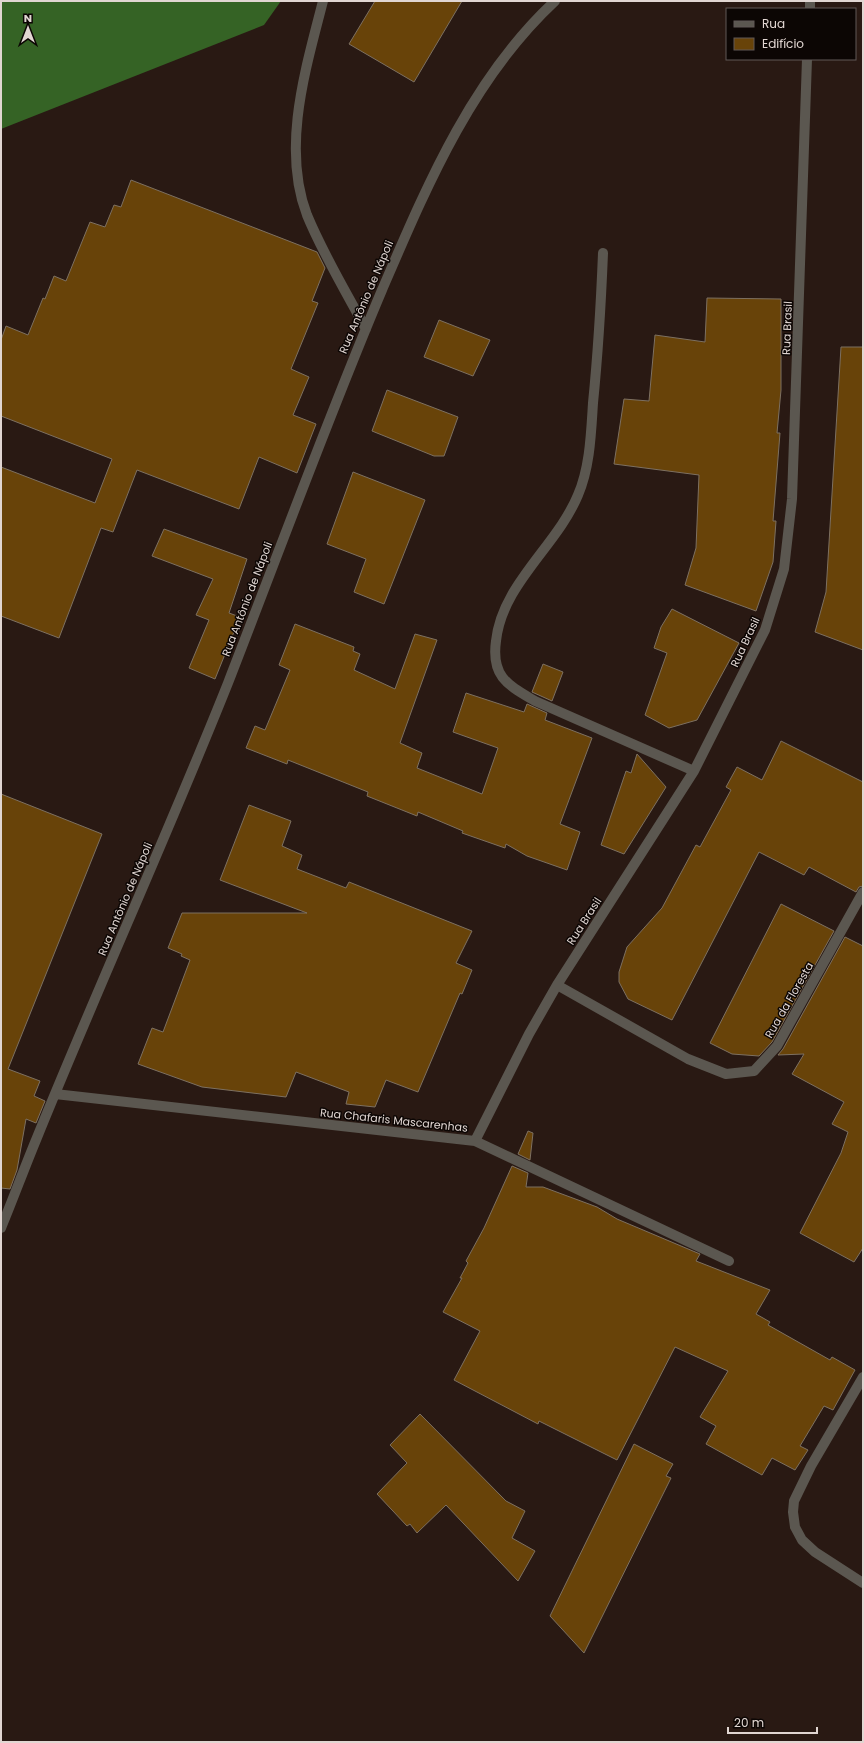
<svg xmlns="http://www.w3.org/2000/svg" width="864" height="1743" font-family="Poppins,sans-serif">
<style>
.forest{fill:#356325}
.building{fill:#684309;stroke:#7d7061}
.lines{fill:none;stroke-linecap:round;stroke-linejoin:round}
.minor{stroke:#5b5750;stroke-width:10}
.labels{text-anchor:middle;stroke-width:3;stroke-linejoin:round;paint-order:stroke}
.street-label{font-size:11px;fill:#e1d6d2;stroke:#0c0604}
</style>
<rect width="100%" height="100%" fill="#291913"/>
<path class="forest" d="M 1,1 L 281,1 L 264,25 L 1,129 Z"/>
<path class="building" d="M 375,1 L 462,1 L 414,82 L 349,44 Z
M 131,180 L 317,252 L 325,268 L 312,301 L 318,303 L 291,369 L 309,377 L 293,415 L 316,424 L 297,473 L 259,457 L 239,509 L 137,470 L 113,532 L 101,528 L 59,638 L 1,616 L 1,467 L 95,503 L 112,459 L 1,416 L 1,340 L 6,326 L 28,335 L 43,298 L 45,299 L 54,276 L 66,281 L 90,222 L 105,227 L 114,205 L 121,207 Z
M 707,298 L 781,299 L 781,390 L 777,433 L 780,433 L 773,521 L 776,521 L 773,562 L 756,611 L 685,585 L 696,548 L 699,475 L 614,464 L 624,399 L 649,401 L 655,335 L 705,342 Z
M 439,320 L 490,340 L 473,376 L 424,357 Z
M 841,347 L 863,347 L 863,650 L 815,632 L 826,592 Z
M 387,390 L 458,417 L 444,456 L 434,456 L 372,431 Z
M 353,472 L 425,500 L 384,604 L 354,592 L 366,559 L 327,544 Z
M 164,529 L 247,559 L 229,613 L 240,617 L 215,679 L 189,668 L 209,620 L 196,615 L 213,579 L 152,556 Z
M 672,609 L 739,643 L 697,720 L 669,728 L 645,715 L 667,653 L 654,648 L 661,627 Z
M 295,624 L 354,647 L 353,651 L 360,654 L 354,670 L 395,689 L 415,634 L 437,640 L 400,743 L 422,753 L 417,768 L 482,794 L 498,748 L 453,732 L 466,693 L 524,712 L 527,704 L 547,713 L 545,720 L 592,738 L 560,824 L 580,832 L 567,870 L 527,856 L 506,844 L 505,848 L 462,833 L 463,831 L 418,812 L 417,816 L 367,796 L 368,792 L 288,760 L 287,764 L 246,748 L 255,726 L 265,730 L 290,670 L 279,665 Z
M 543,664 L 563,672 L 552,701 L 532,692 Z
M 781,741 L 863,782 L 863,886 L 859,887 L 856,892 L 809,867 L 804,875 L 759,852 L 672,1020 L 628,999 L 619,982 L 619,972 L 627,947 L 662,908 L 696,845 L 700,847 L 731,790 L 726,787 L 737,767 L 762,780 Z
M 637,754 L 666,787 L 624,854 L 601,845 L 626,771 L 631,773 Z
M 1,794 L 102,834 L 8,1069 L 40,1081 L 34,1096 L 45,1101 L 36,1123 L 26,1119 L 17,1170 L 10,1189 L 1,1188 Z
M 249,805 L 291,821 L 282,846 L 302,855 L 297,869 L 346,888 L 349,882 L 472,931 L 456,963 L 472,970 L 462,994 L 460,993 L 418,1092 L 386,1080 L 375,1107 L 346,1104 L 349,1092 L 296,1072 L 286,1097 L 202,1087 L 138,1064 L 152,1028 L 163,1032 L 190,960 L 181,956 L 182,954 L 168,948 L 182,913 L 307,913 L 220,880 Z
M 781,904 L 834,931 L 772,1042 L 759,1056 L 732,1054 L 710,1043 Z
M 845,937 L 863,946 L 863,1248 L 854,1262 L 800,1233 L 841,1153 L 848,1132 L 832,1124 L 844,1102 L 792,1074 L 804,1054 L 778,1055 L 783,1049 Z
M 528,1131 L 533,1133 L 530,1160 L 518,1154 Z
M 512,1166 L 528,1173 L 526,1187 L 543,1187 L 597,1207 L 617,1219 L 700,1254 L 696,1261 L 770,1290 L 756,1314 L 770,1322 L 768,1325 L 830,1360 L 832,1357 L 855,1370 L 833,1410 L 824,1406 L 800,1446 L 808,1450 L 795,1470 L 772,1458 L 762,1475 L 706,1444 L 716,1426 L 700,1417 L 728,1371 L 675,1347 L 617,1460 L 539,1421 L 538,1424 L 454,1380 L 480,1331 L 443,1312 L 462,1278 L 460,1278 L 468,1263 L 466,1261 L 484,1228 Z
M 420,1414 L 506,1501 L 525,1511 L 512,1538 L 535,1551 L 518,1581 L 446,1505 L 417,1533 L 410,1524 L 407,1526 L 377,1494 L 407,1463 L 390,1445 Z
M 634,1444 L 673,1464 L 666,1476 L 671,1478 L 584,1653 L 550,1616 Z"/>
<g class="lines">
<path class="minor" d="M 323,1 C 306,68 281,147 307,215 C 323,254 346,292 366,329
M 810,9 L 810,1
M 603,253 C 601,303 598,353 593,403 C 591,434 590,467 578,495 C 557,546 502,584 496,641 C 491,677 508,685 535,701 L 694,771
M 557,985 L 688,1059 L 726,1074 L 754,1071 L 777,1046 L 863,892
M 55,1094 L 475,1141 L 729,1261
M 475,1141 L 529,1034 L 557,985 L 694,771 L 765,630 L 784,569 L 792,499 L 807,59
M 1,1228 C 13,1199 24,1169 36,1140 C 98,987 167,836 228,683 C 279,552 327,420 382,290 C 426,188 471,79 555,1
M 863,1377 L 811,1466 L 794,1501 L 793,1512 L 795,1527 L 802,1540 L 815,1552 L 863,1583"/>
</g>
<g class="labels">
<g class="street-label">
<text transform="translate(366 297) rotate(-67)" y="4">Rua Antônio de Nápoli</text>
<text transform="translate(787 328) rotate(-88)" y="4">Rua Brasil</text>
<text transform="translate(247 599) rotate(-69)" y="4">Rua Antônio de Nápoli</text>
<text transform="translate(745 642) rotate(-65)" y="4">Rua Brasil</text>
<text transform="translate(125 899) rotate(-67)" y="4">Rua Antônio de Nápoli</text>
<text transform="translate(584 921) rotate(-57)" y="4">Rua Brasil</text>
<text transform="translate(789 1000) rotate(-60)" y="4">Rua da Floresta</text>
<text transform="translate(394 1120) rotate(6)" y="4">Rua Chafaris Mascarenhas</text>
</g>
</g>
<rect width="864" height="1743" fill="none" stroke="#e1d6d2" stroke-width="4"/>
<rect x="726" y="8" width="130" height="52" fill="#0c0604" stroke="#615956"/>
<rect x="734" y="21" width="20" height="6" fill="#5b5750" stroke="#615956"/>
<text x="762" y="28" font-size="12" fill="#e1d6d2">Rua</text>
<rect x="734" y="38" width="20" height="12" fill="#684309" stroke="#615956"/>
<text x="762" y="48" font-size="12" fill="#e1d6d2">Edifício</text>
<g transform="translate(28 28)" stroke="#0c0604" stroke-width="3" paint-order="stroke">
<path d="M0-3L7 15L0 10L-7 15Z" fill="#e1d6d2"/>
<text y="-6" font-size="11" font-weight="bold" text-anchor="middle" fill="#e1d6d2">N</text>
</g>
<path d="M728 1727v6h89v-6" fill="none" stroke="#e1d6d2" stroke-width="2"/>
<text x="734" y="1727" font-size="12" fill="#e1d6d2" stroke="#0c0604" stroke-width="3" paint-order="stroke">20 m</text>
</svg>
